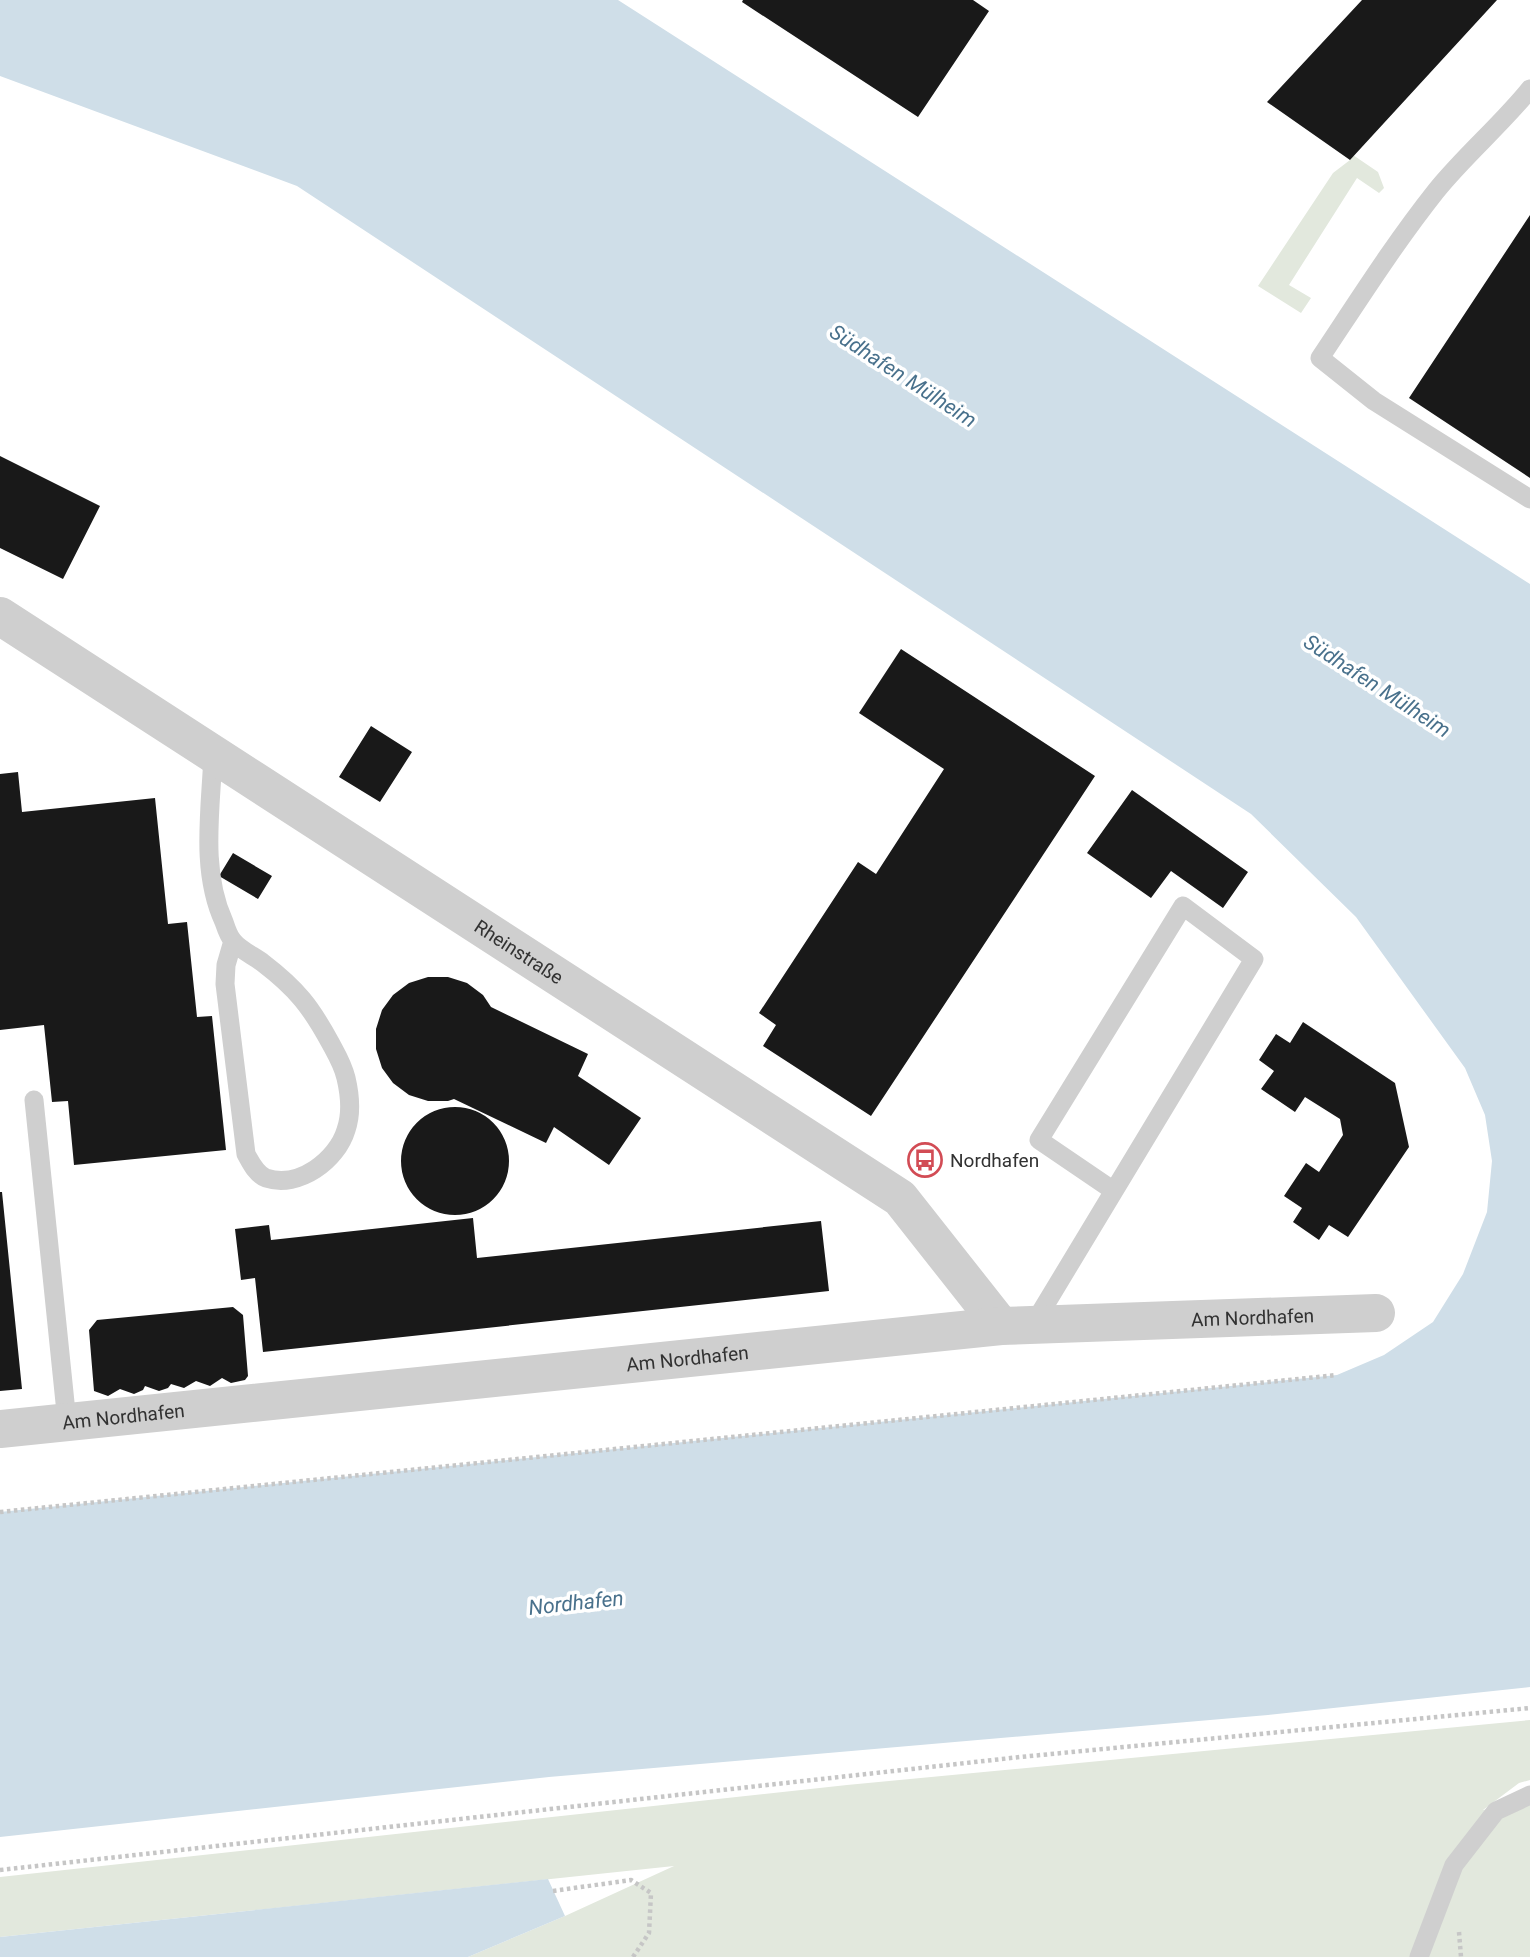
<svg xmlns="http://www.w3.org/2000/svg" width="1530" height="1957" font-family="Roboto,sans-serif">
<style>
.green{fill:#e2e8dd}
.water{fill:#cfdee8}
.building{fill:#191919}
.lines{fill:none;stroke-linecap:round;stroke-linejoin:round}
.path{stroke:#c6c6c6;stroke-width:4.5;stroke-dasharray:3.5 3.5;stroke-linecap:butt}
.service{stroke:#cfcfcf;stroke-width:19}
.minor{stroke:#cfcfcf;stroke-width:38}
.labels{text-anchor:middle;stroke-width:7;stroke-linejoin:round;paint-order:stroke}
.street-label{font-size:19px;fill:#323232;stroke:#fff}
.poi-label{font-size:19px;fill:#323232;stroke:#fff;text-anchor:start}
.water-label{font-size:21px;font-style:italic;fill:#49718c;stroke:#fff}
</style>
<rect width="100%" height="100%" fill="#fff"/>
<path class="green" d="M 1353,155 L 1378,172 L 1384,188 L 1379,193 L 1357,178 L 1289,285 L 1311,298 L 1301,313 L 1258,286 L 1333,173 L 1350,160 Z
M 1530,1720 L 1530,1780 L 1519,1783 L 1483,1810 L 1530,1801 L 1530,1957 L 468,1957 L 565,1916 L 674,1866 L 0,1937 L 0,1877 L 847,1785 Z"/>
<path class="water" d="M 0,0 L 618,0 L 1530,584 L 1530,1687 L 1268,1715 L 549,1777 L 0,1837 L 0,1512 L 1337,1375 L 1384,1355 L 1433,1322 L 1463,1274 L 1487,1212 L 1492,1161 L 1485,1115 L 1465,1068 L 1356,917 L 1251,814 L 297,186 L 0,76 Z
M 548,1879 L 565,1916 L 468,1957 L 0,1957 L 0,1937 Z"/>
<path class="building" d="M 743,0 L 973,0 L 989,11 L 918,117 L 742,2 Z
M 1362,0 L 1497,0 L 1350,160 L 1267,102 Z
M 1530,215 L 1530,478 L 1409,398 Z
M 0,456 L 100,506 L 63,579 L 0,548 Z
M 901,649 L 1095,776 L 871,1116 L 763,1046 L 776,1025 L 759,1013 L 858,862 L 876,874 L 944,769 L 859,713 Z
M 371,726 L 412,752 L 380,802 L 339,777 Z
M 18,772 L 22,812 L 155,798 L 168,924 L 187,922 L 197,1017 L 212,1016 L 226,1150 L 74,1165 L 68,1101 L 52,1102 L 44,1025 L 0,1030 L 0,774 Z
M 1132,790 L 1248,872 L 1223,908 L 1171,871 L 1151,898 L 1087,853 Z
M 233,853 L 272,876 L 258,899 L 219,876 Z
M 428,977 L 448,977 L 467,983 L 483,995 L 491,1007 L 588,1054 L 578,1076 L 641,1118 L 609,1165 L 554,1127 L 546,1143 L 454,1099 L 448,1101 L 428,1101 L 409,1095 L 393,1083 L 382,1068 L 376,1049 L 376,1029 L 382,1010 L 393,995 L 409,983 Z
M 1303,1022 L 1395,1083 L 1409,1147 L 1348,1237 L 1329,1225 L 1319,1240 L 1293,1222 L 1302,1208 L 1284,1196 L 1306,1163 L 1319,1172 L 1343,1135 L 1340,1119 L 1305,1097 L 1295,1112 L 1261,1089 L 1274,1071 L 1259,1060 L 1276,1034 L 1290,1043 Z
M401 1161a54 54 0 1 1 108 0a54 54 0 1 1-108 0Z
M 0,1192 L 2,1192 L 22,1389 L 0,1391 Z
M 473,1218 L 477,1258 L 821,1221 L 829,1291 L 263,1352 L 255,1278 L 241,1280 L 235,1229 L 269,1225 L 271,1240 Z
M 233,1307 L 243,1315 L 248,1376 L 245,1380 L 231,1383 L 222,1378 L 210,1386 L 196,1381 L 184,1388 L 171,1384 L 168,1388 L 159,1391 L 145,1386 L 143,1390 L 134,1394 L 120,1389 L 108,1396 L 94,1391 L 89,1330 L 97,1320 Z"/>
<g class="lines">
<path class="path" d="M 0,1512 L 1337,1375
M 0,1870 L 1020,1757 L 1530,1708
M 553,1891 L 631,1880 L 651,1893 L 649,1933 L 633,1957
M 1459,1932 L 1461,1957"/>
<path class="service" d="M 1530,89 C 1501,125 1465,155 1436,191 C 1394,244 1358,301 1320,358 L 1374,401 L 1530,499
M 213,754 C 211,809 200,870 224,922 C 226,928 229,937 233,941 C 240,950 254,956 263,963 C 297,989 311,1007 331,1044 C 337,1055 343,1065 346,1078 C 350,1095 352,1113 346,1130 C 337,1160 299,1189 266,1178 C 256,1174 251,1163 246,1154 L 225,984 L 226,965 L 233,941
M 34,1100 L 67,1422
M 1033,1325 L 1254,959 L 1183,906 L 1039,1140 L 1114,1191
M 1419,1957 L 1454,1865 L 1496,1811 L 1530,1795"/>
<g class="minor">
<path id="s1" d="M 0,616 L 900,1198 L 1001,1326"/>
<path id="s2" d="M 0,1429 L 1001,1326 L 1376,1313"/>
</g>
</g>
<defs>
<g id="bus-ring" transform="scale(1.75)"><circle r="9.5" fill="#fff" stroke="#d24c55" stroke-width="1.5"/><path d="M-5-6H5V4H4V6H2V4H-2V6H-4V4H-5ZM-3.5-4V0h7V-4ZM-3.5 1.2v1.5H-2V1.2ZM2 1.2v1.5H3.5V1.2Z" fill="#d24c55"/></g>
</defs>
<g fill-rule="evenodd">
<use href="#bus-ring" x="925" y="1160"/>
</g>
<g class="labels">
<g class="street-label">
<text dy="7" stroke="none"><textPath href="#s1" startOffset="618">Rheinstraße</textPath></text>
<text dy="7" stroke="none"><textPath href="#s2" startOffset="1258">Am Nordhafen</textPath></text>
<text dy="7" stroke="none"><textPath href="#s2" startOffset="691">Am Nordhafen</textPath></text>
<text dy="7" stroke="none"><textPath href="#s2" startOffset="124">Am Nordhafen</textPath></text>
</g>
<g class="poi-label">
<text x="950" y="1167">Nordhafen</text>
</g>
<g class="water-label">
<text transform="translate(903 376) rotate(33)" y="7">Südhafen Mülheim</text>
<text transform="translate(1377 686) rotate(33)" y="7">Südhafen Mülheim</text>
<text transform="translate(576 1603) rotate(-6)" y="7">Nordhafen</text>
</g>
</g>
</svg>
